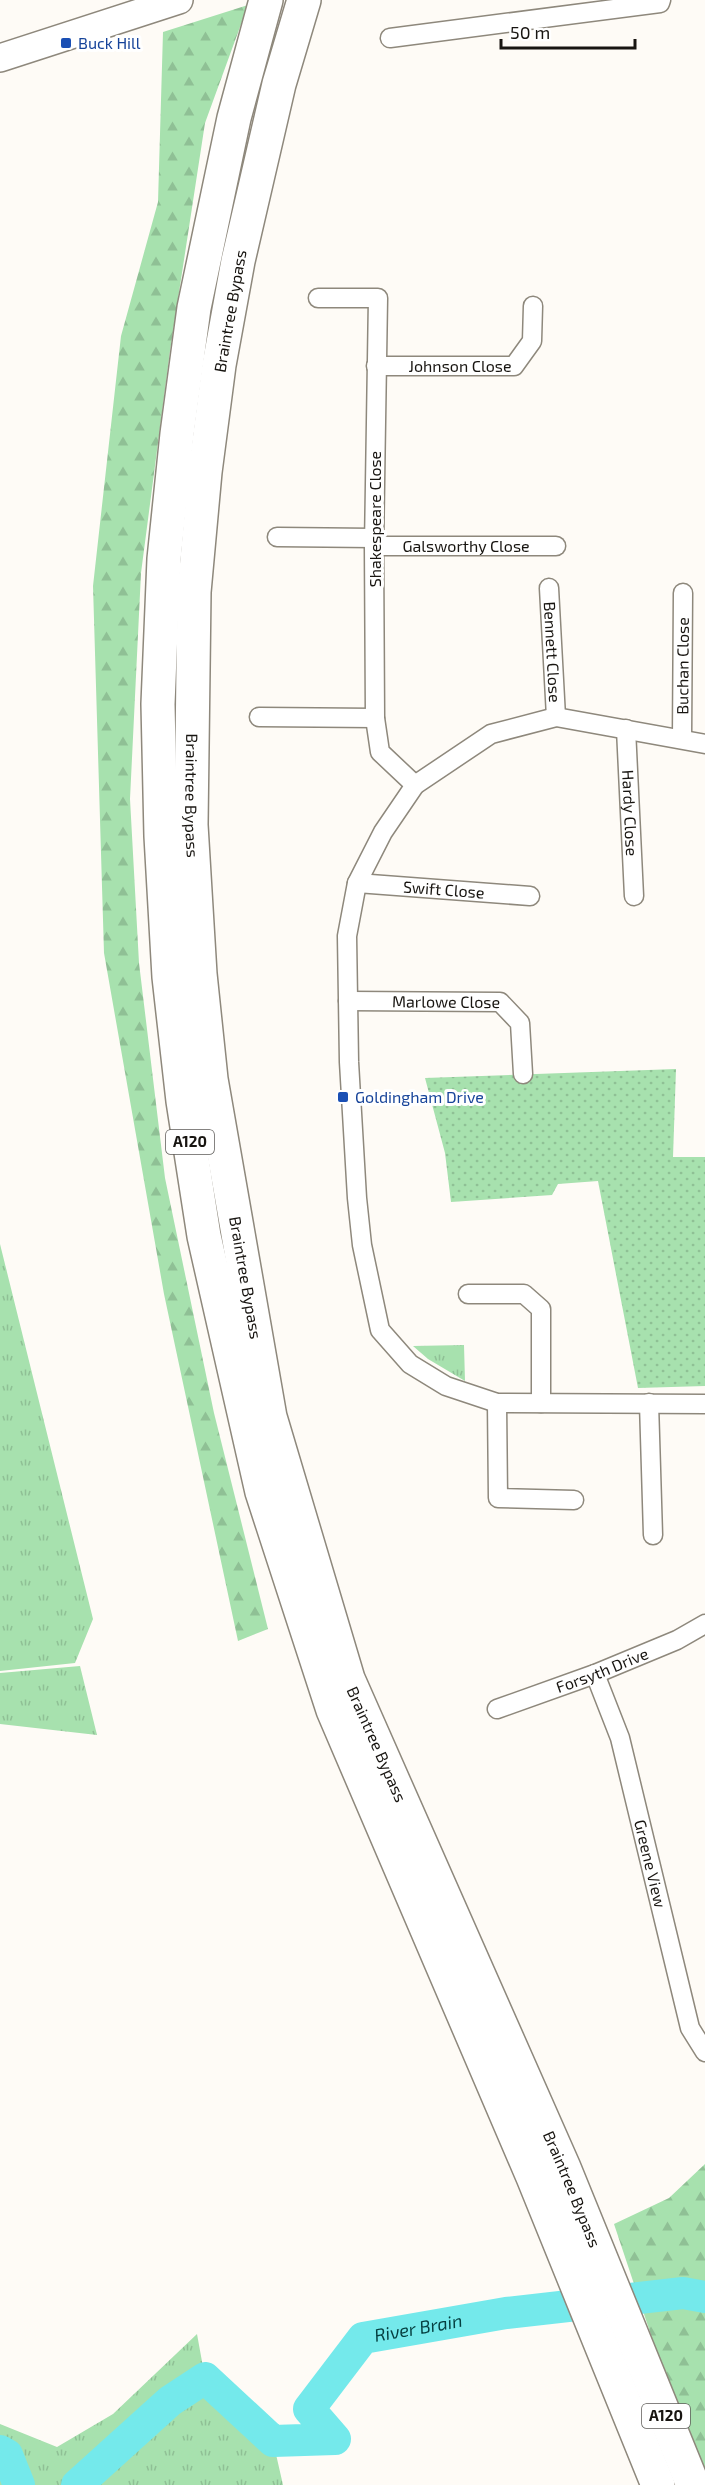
<svg xmlns="http://www.w3.org/2000/svg" width="705" height="2485" font-family="'Exo 2',sans-serif">
<style>
.grass{fill:url(#grass-tufts)}
.forest{fill:url(#forest-firs)}
.park{fill:url(#park-dots)}
.lines{fill:none;stroke-linecap:round;stroke-linejoin:round}
.river{stroke:#74e9eb;stroke-width:32}
.street-casing{stroke:#8e887c;stroke-width:21}
.secondary-casing{stroke:#8e887c;stroke-width:30}
.highway-casing{stroke:#8e887c;stroke-width:36}
.street{stroke:#fff;stroke-width:18}
.secondary{stroke:#fff;stroke-width:27}
.highway{stroke:#fff;stroke-width:33}
.transit-dot{fill:#1a4fb4;stroke:#fff;stroke-width:2}
.labels{text-anchor:middle;stroke-width:6;stroke-linejoin:round;paint-order:stroke}
.shield{fill:#fff;stroke:#5d5b58;stroke-width:1.5}
.shield-label{font-size:15px;font-weight:bold;fill:#181511}
.transit-label{font-size:16px;fill:#164399;stroke:#fff;text-anchor:start}
.street-label{font-size:16px;fill:#181511;stroke:#fff}
.water-label{font-size:18px;font-style:italic;fill:#053f40;stroke:#fff}
</style>
<defs>
<pattern id="grass-tufts" width="24" height="20" patternUnits="userSpaceOnUse" patternTransform="scale(1.5)"><rect width="24" height="20" fill="#a7e1ae"/><path d="M3 7l-1-3M5 7V3M7 7l1-3M15 17l-1-3M17 17v-4M19 17l1-3" fill="none" stroke="#8fc095"/></pattern>
<pattern id="forest-firs" width="22" height="20" patternUnits="userSpaceOnUse" patternTransform="scale(1.5)"><rect width="22" height="20" fill="#a7e1ae"/><path d="M5 1l3.5 6h-7zM16 11l3.5 6h-7z" fill="#8fc095"/></pattern>
<pattern id="park-dots" width="8" height="8" patternUnits="userSpaceOnUse" patternTransform="scale(1.5)"><rect width="8" height="8" fill="#a7e1ae"/><path d="M2 2h.1M6 6h.1" fill="none" stroke="#8fc095" stroke-width="1.8" stroke-linecap="round"/></pattern>
</defs>
<rect width="100%" height="100%" fill="#fefbf6"/>
<path class="grass" d="M 0,1244 L 93,1619 L 75,1663 L 0,1671 Z
M 464,1345 L 465,1381 L 428,1359 L 413,1346 Z
M 80,1666 L 97,1735 L 0,1724 L 0,1673 Z
M 197,2334 L 205,2378 L 273,2441 L 283,2485 L 0,2485 L 0,2424 L 57,2447 L 113,2414 Z"/>
<path class="forest" d="M 248,5 L 205,123 L 170,351 L 141,573 L 130,799 L 139,963 L 165,1178 L 214,1413 L 268,1629 L 238,1641 L 164,1294 L 104,953 L 93,586 L 121,336 L 158,202 L 163,32 Z
M 705,2164 L 705,2485 L 701,2485 L 614,2224 L 669,2198 Z
M 21,2446 L 24,2474 L 11,2485 L 0,2485 L 0,2447 Z"/>
<path class="park" d="M 676,1069 L 673,1157 L 705,1157 L 705,1386 L 638,1388 L 598,1181 L 558,1184 L 552,1195 L 451,1202 L 445,1153 L 425,1078 Z"/>
<g class="lines">
<g class="river">
<path d="M 0,2451 L 7,2455 L 19,2485"/>
<path id="s1" d="M 77,2485 L 170,2401 L 205,2378 L 273,2441 L 335,2439 L 309,2409 L 363,2338 L 506,2313 L 683,2293 L 705,2297"/>
</g>
<g class="street-casing">
<g id="street">
<path d="M 390,38 L 660,3 L 661,0"/>
<path d="M 318,298 L 378,298 L 374,546 L 375,718 L 380,752 L 415,785"/>
<path id="s2" d="M 376,366 L 514,366 L 532,341 L 533,306"/>
<path d="M 277,537 L 374,538"/>
<path id="s3" d="M 374,546 L 556,546"/>
<path id="s4" d="M 549,588 L 556,717"/>
<path d="M 259,717 L 375,718"/>
<path id="s5" d="M 626,729 L 634,896"/>
<path id="s6" d="M 682,738 L 683,593"/>
<path d="M 705,744 L 556,717 L 491,734 L 415,785 L 383,832 L 357,883 L 347,936 L 349,1062 L 357,1198 L 362,1245 L 380,1330 L 410,1364 L 446,1386 L 497,1403 L 705,1404"/>
<path id="s7" d="M 357,883 L 530,896"/>
<path id="s8" d="M 348,1001 L 500,1002 L 520,1023 L 523,1074"/>
<path d="M 468,1294 L 524,1294 L 541,1309 L 541,1403"/>
<path d="M 497,1403 L 498,1498 L 574,1500"/>
<path d="M 649,1403 L 653,1535"/>
<path id="s9" d="M 595,1674 L 620,1738 L 690,2028 L 705,2052"/>
<path id="s10" d="M 497,1709 L 595,1674 L 677,1640 L 705,1624"/>
</g>
</g>
<g class="secondary-casing">
<path id="secondary" d="M 0,58 L 179,0"/>
</g>
<g class="highway-casing">
<g id="highway">
<path d="M 266,0 L 234,118 L 194,308 L 177,434 L 164,559 L 158,704 L 161,836 L 169,977 L 183,1101 L 204,1236 L 262,1492 L 333,1710 L 533,2177 L 658,2485"/>
<path id="s11" d="M 304,0 L 279,84 L 238,261 L 219,365 L 205,472 L 194,592 L 191,825 L 200,974 L 211,1079 L 270,1417 L 348,1679 L 564,2168 L 693,2485"/>
</g>
</g>
<use href="#street" class="street"/>
<use href="#secondary" class="secondary"/>
<use href="#highway" class="highway"/>
</g>
<g class="transit-dot">
<rect x="60" y="37" width="12" height="12" rx="3"/>
<rect x="337" y="1091" width="12" height="12" rx="3"/>
</g>
<g class="labels">
<g class="shield">
<rect x="166" y="1130" width="48" height="24" rx="4.5"/>
<rect x="642" y="2404" width="48" height="24" rx="4.5"/>
</g>
<g class="shield-label">
<text x="190" y="1147">A120</text>
<text x="666" y="2421">A120</text>
</g>
<g class="transit-label">
<text x="78" y="49">Buck Hill</text>
<text x="355" y="1103">Goldingham Drive</text>
</g>
<g class="street-label">
<text transform="translate(230 311) rotate(-80)" y="6">Braintree Bypass</text>
<text dy="6" stroke="none"><textPath href="#s2" startOffset="84">Johnson Close</textPath></text>
<text transform="translate(375 519) rotate(-90)" y="6">Shakespeare Close</text>
<text dy="6" stroke="none"><textPath href="#s3" startOffset="92">Galsworthy Close</textPath></text>
<text dy="6" stroke="none"><textPath href="#s4" startOffset="64">Bennett Close</textPath></text>
<text dy="6" stroke="none"><textPath href="#s6" startOffset="72">Buchan Close</textPath></text>
<text dy="6" stroke="none"><textPath href="#s11" startOffset="807">Braintree Bypass</textPath></text>
<text dy="6" stroke="none"><textPath href="#s5" startOffset="84">Hardy Close</textPath></text>
<text dy="6" stroke="none"><textPath href="#s7" startOffset="87">Swift Close</textPath></text>
<text dy="6" stroke="none"><textPath href="#s8" startOffset="98">Marlowe Close</textPath></text>
<text dy="6" stroke="none"><textPath href="#s11" startOffset="1293">Braintree Bypass</textPath></text>
<text dy="6" stroke="none"><textPath href="#s10" startOffset="112">Forsyth Drive</textPath></text>
<text dy="6" stroke="none"><textPath href="#s11" startOffset="1779">Braintree Bypass</textPath></text>
<text dy="6" stroke="none"><textPath href="#s9" startOffset="198">Greene View</textPath></text>
<text dy="6" stroke="none"><textPath href="#s11" startOffset="2265">Braintree Bypass</textPath></text>
</g>
<g class="water-label">
<text dy="6" stroke="none"><textPath href="#s1" startOffset="507">River Brain</textPath></text>
</g>
</g>
<path d="M501 39v9h134v-9" fill="none" stroke="#181511" stroke-width="3"/>
<text x="510" y="39" font-size="18" fill="#181511" stroke="#ffffff" stroke-width="4.5" paint-order="stroke">50 m</text>
</svg>
